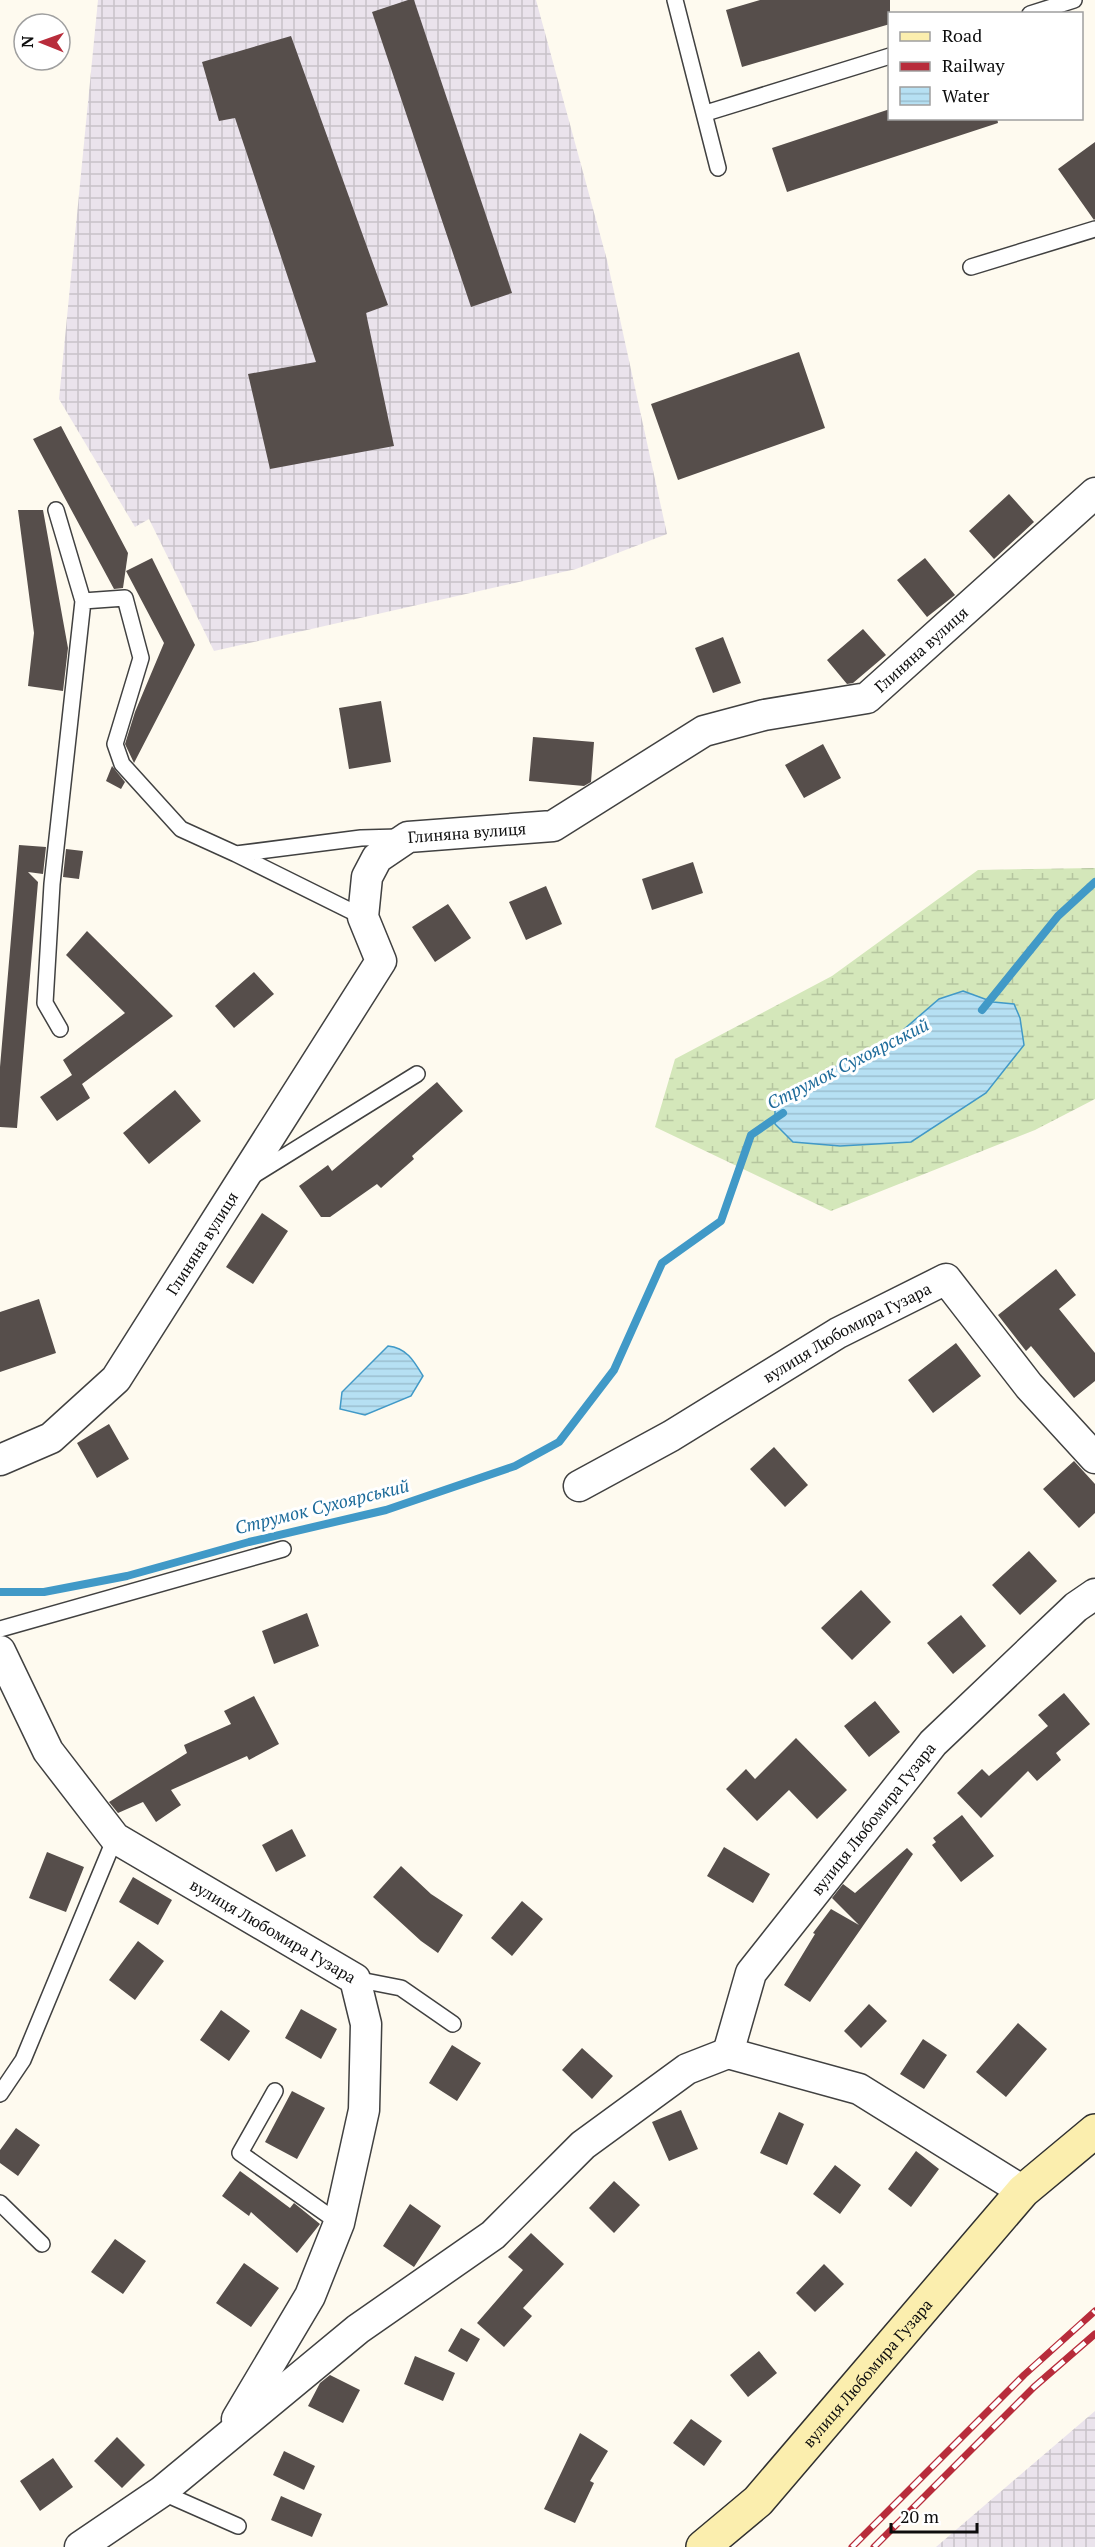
<svg xmlns="http://www.w3.org/2000/svg" width="1095" height="2547" font-family="'PT Serif',serif">
<style>
.industrial{fill:url(#industrial-grid)}
.wetland{fill:url(#wetland-marsh)}
.water{fill:url(#water-rules);stroke:#4199c7;stroke-width:1.5}
.lines{fill:none;stroke-linecap:round;stroke-linejoin:round}
.stream{stroke:#4199c7;stroke-width:8}
.building{fill:#564e4b}
.lane-casing{stroke:#414141;stroke-width:18}
.street-casing{stroke:#414141;stroke-width:33}
.secondary-casing{stroke:#303030;stroke-width:36}
.lane{stroke:#fff;stroke-width:15}
.street{stroke:#fff;stroke-width:30}
.secondary{stroke:#fbeeae;stroke-width:33}
.rail-casing{stroke:#b82c3b;stroke-width:7}
.rail{stroke:#fff;stroke-width:4.5;stroke-dasharray:14;stroke-linecap:butt}
.labels{text-anchor:middle;stroke-width:6;stroke-linejoin:round;paint-order:stroke}
.street-label{font-size:16px;fill:#0e0e0e;stroke:#fff}
.water-label{font-size:18px;font-style:italic;fill:#1d6b9a;stroke:#fff}
</style>
<defs>
<pattern id="industrial-grid" width="8" height="8" patternUnits="userSpaceOnUse" patternTransform="scale(1.5)"><rect width="8" height="8" fill="#eae3ec"/><path d="M0 4h8M4 0v8" fill="none" stroke="#c8c2c9"/></pattern>
<pattern id="wetland-marsh" width="20" height="14" patternUnits="userSpaceOnUse" patternTransform="scale(1.5)"><rect width="20" height="14" fill="#d4e7ba"/><path d="M1 5h8M5 5V1M11 12h8M15 12V8" fill="none" stroke="#b5c59f"/></pattern>
<pattern id="water-rules" width="6" height="5" patternUnits="userSpaceOnUse" patternTransform="scale(1.5)"><rect width="6" height="5" fill="#b6e0f3"/><path d="M0 2.5h6" fill="none" stroke="#9bbfcf"/></pattern>
</defs>
<rect width="100%" height="100%" fill="#fefaef"/>
<path class="industrial" d="M 98,0 L 536,0 L 607,260 L 667,534 L 576,569 L 214,651 L 149,519 L 135,527 L 59,399 Z
M 1095,2411 L 1095,2547 L 936,2547 Z"/>
<path class="wetland" d="M 1095,868 L 1095,1099 L 1035,1130 L 831,1211 L 655,1127 L 675,1059 L 832,976 L 978,870 Z"/>
<path class="water" d="M 963,991 L 993,1002 L 1014,1004 L 1020,1018 L 1024,1045 L 986,1093 L 911,1142 L 840,1146 L 793,1142 L 775,1124 L 775,1103 L 842,1063 L 881,1049 L 939,999 Z
M 388,1346 C 407,1348 414,1361 423,1376 L 411,1396 L 365,1415 L 340,1409 L 342,1392 Z"/>
<g class="lines">
<path class="stream" d="M 982,1010 L 1058,916 L 1095,882
M 0,1592 L 44,1592 L 127,1576 L 249,1542 L 386,1510 L 515,1466 L 559,1442 L 614,1370 L 662,1263 L 721,1221 L 751,1135 L 783,1113"/>
</g>
<path class="building" d="M 408,0 L 414,0 L 512,293 L 471,307 L 372,12 Z
M 760,0 L 890,0 L 890,24 L 742,67 L 726,10 Z
M 291,36 L 388,305 L 366,313 L 394,446 L 270,469 L 248,374 L 316,362 L 235,118 L 219,121 L 202,62 Z
M 890,109 L 890,118 L 997,118 L 998,123 L 787,192 L 772,148 Z
M 1095,142 L 1095,219 L 1094,220 L 1058,169 Z
M 799,352 L 825,428 L 678,480 L 651,404 Z
M 61,426 L 128,553 L 123,588 L 114,589 L 33,439 Z
M 1009,494 L 1034,522 L 994,559 L 969,531 Z
M 18,510 L 43,510 L 68,648 L 63,691 L 28,686 L 34,633 Z
M 152,558 L 195,645 L 134,763 L 125,744 L 135,712 L 164,643 L 126,571 Z
M 925,558 L 955,595 L 927,617 L 897,580 Z
M 863,629 L 886,655 L 853,683 L 847,684 L 827,660 Z
M 723,637 L 741,683 L 713,693 L 695,648 Z
M 381,701 L 391,762 L 349,769 L 339,708 Z
M 533,737 L 594,742 L 591,782 L 584,786 L 529,781 Z
M 823,744 L 841,778 L 804,798 L 785,765 Z
M 112,766 L 125,782 L 121,789 L 106,781 Z
M 19,845 L 46,847 L 43,874 L 28,872 L 38,882 L 17,1128 L 0,1127 L 0,1067 Z
M 66,849 L 83,851 L 79,879 L 63,877 Z
M 693,862 L 703,893 L 652,910 L 642,879 Z
M 546,886 L 562,924 L 526,940 L 509,902 Z
M 448,904 L 471,938 L 435,962 L 412,927 Z
M 87,931 L 173,1016 L 82,1084 L 90,1098 L 57,1121 L 40,1097 L 72,1075 L 63,1060 L 125,1013 L 66,955 Z
M 254,972 L 274,994 L 234,1028 L 215,1006 Z
M 437,1082 L 463,1111 L 412,1156 L 414,1159 L 381,1188 L 377,1184 L 330,1217 L 321,1217 L 299,1186 L 328,1165 L 332,1171 Z
M 175,1090 L 201,1121 L 149,1164 L 123,1133 Z
M 262,1213 L 288,1231 L 253,1284 L 226,1267 Z
M 1056,1269 L 1076,1295 L 1059,1309 L 1095,1353 L 1095,1381 L 1074,1398 L 1031,1346 L 1026,1351 L 998,1315 Z
M 39,1299 L 56,1353 L 0,1372 L 0,1312 Z
M 956,1343 L 981,1376 L 933,1413 L 908,1380 Z
M 109,1424 L 129,1459 L 97,1478 L 77,1443 Z
M 774,1447 L 808,1485 L 785,1507 L 750,1469 Z
M 1074,1461 L 1095,1484 L 1095,1513 L 1079,1528 L 1043,1489 Z
M 1029,1551 L 1057,1581 L 1020,1615 L 992,1585 Z
M 861,1590 L 891,1622 L 852,1660 L 821,1628 Z
M 307,1613 L 319,1646 L 274,1664 L 262,1631 Z
M 961,1615 L 986,1646 L 953,1674 L 927,1643 Z
M 1064,1693 L 1090,1724 L 1056,1753 L 1061,1760 L 1037,1781 L 1028,1771 L 981,1818 L 957,1793 L 982,1769 L 989,1776 L 1048,1726 L 1038,1715 Z
M 254,1696 L 279,1744 L 249,1760 L 247,1756 L 171,1790 L 181,1805 L 156,1822 L 143,1802 L 118,1813 L 109,1802 L 187,1753 L 184,1745 L 231,1724 L 224,1711 Z
M 875,1701 L 900,1732 L 869,1757 L 844,1726 Z
M 796,1738 L 847,1790 L 817,1819 L 789,1790 L 757,1821 L 726,1789 L 746,1769 L 755,1779 Z
M 962,1815 L 994,1856 L 961,1882 L 932,1845 L 936,1842 L 933,1838 Z
M 292,1829 L 306,1856 L 276,1872 L 262,1845 Z
M 724,1847 L 770,1874 L 753,1903 L 707,1876 Z
M 907,1848 L 913,1854 L 810,2002 L 784,1985 L 815,1934 L 813,1933 L 831,1909 L 859,1925 L 832,1898 L 843,1884 L 855,1893 Z
M 47,1852 L 84,1867 L 66,1912 L 29,1898 Z
M 401,1866 L 431,1894 L 463,1915 L 438,1953 L 421,1941 L 373,1897 Z
M 133,1877 L 172,1900 L 158,1925 L 119,1902 Z
M 522,1901 L 543,1919 L 512,1956 L 491,1938 Z
M 138,1941 L 164,1961 L 135,2000 L 109,1980 Z
M 869,2004 L 887,2021 L 861,2048 L 844,2031 Z
M 301,2009 L 337,2029 L 321,2059 L 285,2038 Z
M 221,2010 L 250,2031 L 229,2061 L 200,2040 Z
M 1018,2023 L 1047,2049 L 1006,2097 L 976,2072 Z
M 923,2039 L 947,2055 L 924,2089 L 900,2074 Z
M 452,2045 L 481,2063 L 457,2101 L 429,2083 Z
M 582,2048 L 613,2076 L 592,2099 L 562,2070 Z
M 292,2091 L 325,2108 L 297,2159 L 265,2142 Z
M 681,2110 L 698,2149 L 669,2161 L 652,2122 Z
M 779,2112 L 804,2124 L 787,2165 L 760,2153 Z
M 16,2128 L 40,2145 L 18,2176 L 0,2163 L 0,2150 Z
M 916,2151 L 939,2169 L 911,2207 L 888,2189 Z
M 835,2165 L 861,2185 L 840,2214 L 813,2194 Z
M 240,2171 L 290,2208 L 294,2203 L 320,2224 L 297,2253 L 251,2212 L 249,2216 L 222,2196 Z
M 614,2181 L 640,2205 L 614,2233 L 589,2208 Z
M 410,2204 L 441,2226 L 414,2267 L 383,2246 Z
M 531,2233 L 564,2264 L 523,2308 L 532,2316 L 504,2347 L 477,2323 L 523,2270 L 508,2257 Z
M 115,2239 L 146,2261 L 123,2294 L 91,2272 Z
M 244,2263 L 279,2288 L 251,2327 L 216,2303 Z
M 824,2264 L 844,2284 L 815,2312 L 796,2293 Z
M 461,2328 L 480,2339 L 467,2362 L 448,2351 Z
M 759,2351 L 777,2373 L 748,2397 L 730,2375 Z
M 415,2356 L 455,2373 L 443,2401 L 404,2384 Z
M 330,2375 L 360,2390 L 343,2423 L 308,2406 L 320,2383 Z
M 691,2419 L 722,2441 L 704,2466 L 673,2443 Z
M 580,2433 L 608,2451 L 590,2481 L 594,2483 L 575,2523 L 544,2509 Z
M 117,2437 L 145,2465 L 122,2488 L 94,2461 Z
M 284,2451 L 315,2466 L 304,2490 L 273,2475 Z
M 53,2458 L 73,2487 L 40,2511 L 20,2481 Z
M 281,2496 L 322,2514 L 312,2537 L 271,2520 Z"/>
<g class="lines">
<g class="lane-casing">
<path id="lane" d="M 675,0 L 718,168
M 1030,14 L 1074,0
M 706,113 L 890,56
M 971,267 L 1095,229
M 56,510 L 83,601 L 52,884 L 45,1003 L 60,1029
M 83,601 L 125,598 L 141,658 L 115,744 L 122,764 L 181,829 L 236,854 L 361,838 L 399,837
M 236,854 L 363,917
M 251,1177 L 417,1074
M 0,1629 L 283,1549
M 355,1979 L 401,1988 L 453,2024
M 275,2091 L 240,2153 L 339,2223
M 0,2094 L 23,2060 L 115,1838
M 0,2203 L 42,2244
M 161,2492 L 238,2526"/>
</g>
<g class="street-casing">
<g id="street">
<path id="s1" d="M 0,1460 L 51,1438 L 116,1379 L 381,961 L 363,917 L 367,877 L 377,858 L 408,837 L 553,826 L 704,731 L 764,715 L 867,698 L 1095,493"/>
<path id="s2" d="M 579,1486 L 671,1436 L 838,1333 L 946,1279 L 1029,1386 L 1095,1458"/>
<path id="s3" d="M 0,1651 L 48,1751 L 115,1838 L 355,1979 L 366,2024 L 364,2110 L 339,2223 L 310,2296 L 237,2419"/>
<path id="s4" d="M 728,2053 L 751,1973 L 933,1743 L 1076,1607 L 1095,1594"/>
<path d="M 80,2547 L 161,2492 L 358,2329 L 493,2235 L 583,2145 L 687,2069 L 728,2053 L 859,2089 L 1023,2191"/>
</g>
</g>
<g class="secondary-casing">
<g id="secondary">
<path id="s5" d="M 703,2547 L 758,2501 L 1023,2191 L 1095,2131"/>
</g>
</g>
<use href="#lane" class="lane"/>
<use href="#street" class="street"/>
<use href="#secondary" class="secondary"/>
<g class="rail-casing">
<path id="rail" d="M 852,2547 L 1024,2375 L 1095,2311
M 874,2547 L 1034,2387 L 1095,2334"/>
</g>
<use href="#rail" class="rail"/>
</g>
<g class="labels">
<g class="street-label">
<text dy="6" stroke="none"><textPath href="#s1" startOffset="1348">Глиняна вулиця</textPath></text>
<text dy="6" stroke="none"><textPath href="#s1" startOffset="844">Глиняна вулиця</textPath></text>
<text dy="6" stroke="none"><textPath href="#s1" startOffset="304">Глиняна вулиця</textPath></text>
<text dy="6" stroke="none"><textPath href="#s2" startOffset="309">вулиця Любомира Гузара</textPath></text>
<text dy="6" stroke="none"><textPath href="#s4" startOffset="280">вулиця Любомира Гузара</textPath></text>
<text dy="6" stroke="none"><textPath href="#s3" startOffset="404">вулиця Любомира Гузара</textPath></text>
<text dy="6" stroke="none"><textPath href="#s5" startOffset="240">вулиця Любомира Гузара</textPath></text>
</g>
<g class="water-label">
<text transform="translate(848 1064) rotate(-27)" y="6">Струмок Сухоярський</text>
<text transform="translate(322 1507) rotate(-14)" y="6">Струмок Сухоярський</text>
</g>
</g>
<rect x="888" y="12" width="195" height="108" fill="#ffffff" stroke="#9f9f9f" stroke-width="1.5"/>
<rect x="900" y="32" width="30" height="9" fill="#fbeeae" stroke="#9f9f9f" stroke-width="1.5"/>
<text x="942" y="42" font-size="18" fill="#0e0e0e">Road</text>
<rect x="900" y="62" width="30" height="9" fill="#b82c3b" stroke="#9f9f9f" stroke-width="1.5"/>
<text x="942" y="72" font-size="18" fill="#0e0e0e">Railway</text>
<rect x="900" y="87" width="30" height="18" fill="url(#water-rules)" stroke="#9f9f9f" stroke-width="1.5"/>
<text x="942" y="102" font-size="18" fill="#0e0e0e">Water</text>
<g transform="translate(42 42) rotate(271)"><circle r="28" fill="#ffffff" stroke="#9f9f9f" stroke-width="1.5"/>
<path d="M0-4.5L10 22L0 15L-10 22Z" fill="#b82c3b"/>
<text y="-9" font-size="16" font-weight="bold" text-anchor="middle" fill="#0e0e0e">N</text>
</g>
<path d="M891 2523v9h86v-9" fill="none" stroke="#0e0e0e" stroke-width="3"/>
<text x="900" y="2523" font-size="18" fill="#0e0e0e" stroke="#ffffff" stroke-width="4.5" paint-order="stroke">20 m</text>
</svg>
